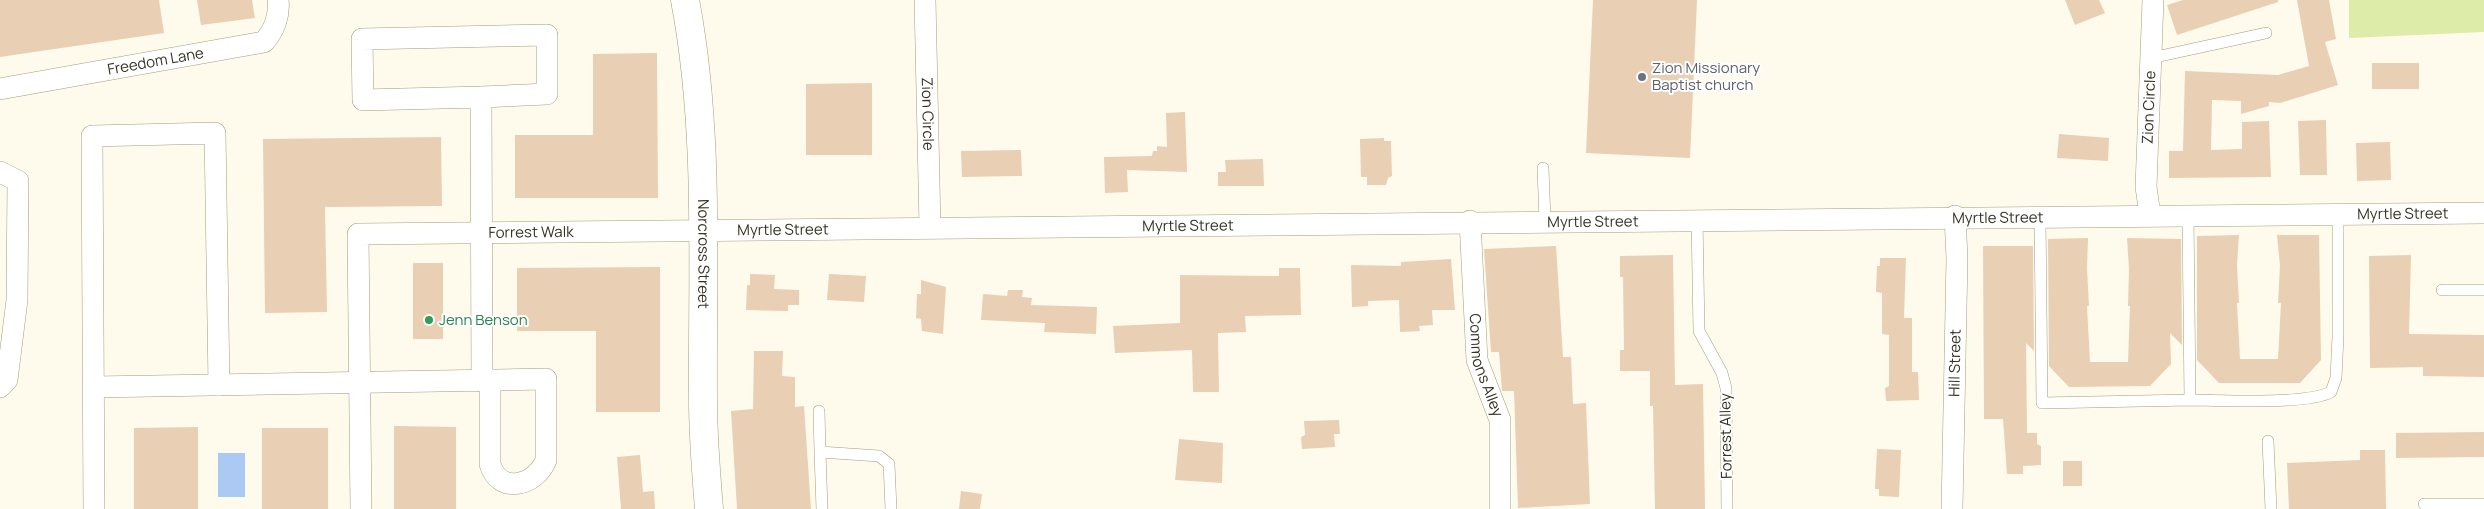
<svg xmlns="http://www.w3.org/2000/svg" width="2484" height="509" font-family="Manrope,sans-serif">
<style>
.green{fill:#ddeca9}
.water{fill:#aacaf3}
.building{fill:#e9cfb4}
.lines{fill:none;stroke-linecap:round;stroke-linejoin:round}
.lane-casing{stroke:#a39d7c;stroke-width:12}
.street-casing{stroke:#a39d7c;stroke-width:22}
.secondary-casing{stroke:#a39d7c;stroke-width:29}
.lane{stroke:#fff;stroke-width:11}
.street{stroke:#fff;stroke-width:21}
.secondary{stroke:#fff;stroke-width:28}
.worship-dot{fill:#6b7280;stroke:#fff;stroke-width:2}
.leisure-dot{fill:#2e9e5b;stroke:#fff;stroke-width:2}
.labels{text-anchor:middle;stroke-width:4;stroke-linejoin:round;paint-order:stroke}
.street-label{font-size:15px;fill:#343224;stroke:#fff}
.worship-label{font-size:15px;fill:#5b616d;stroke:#fff;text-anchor:start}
.leisure-label{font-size:15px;fill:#27864d;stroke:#fff;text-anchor:start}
</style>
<rect width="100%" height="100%" fill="#fefbed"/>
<path class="green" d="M 2349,0 L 2484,0 L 2484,32 L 2349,38 Z"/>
<path class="water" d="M 218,453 L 245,453 L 245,497 L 218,497 Z"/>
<path class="building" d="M 0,0 L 159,0 L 164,33 L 0,57 Z
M 197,0 L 252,0 L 255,18 L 201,25 Z
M 1593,0 L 1697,0 L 1690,158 L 1586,153 Z
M 2065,0 L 2099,0 L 2105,13 L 2075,25 Z
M 2183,0 L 2278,0 L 2278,2 L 2177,35 L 2167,5 Z
M 2297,0 L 2329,0 L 2336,39 L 2325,42 L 2338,85 L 2280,103 L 2269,102 L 2269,106 L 2241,114 L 2241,101 L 2212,100 L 2211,150 L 2242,149 L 2242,122 L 2269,121 L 2271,177 L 2169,178 L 2169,151 L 2183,151 L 2185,71 L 2278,75 L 2309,66 Z
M 657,53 L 658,198 L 515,198 L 515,135 L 593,135 L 593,54 Z
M 2372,63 L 2419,63 L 2419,89 L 2372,89 Z
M 872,83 L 872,155 L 806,155 L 806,84 Z
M 1185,112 L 1187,172 L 1127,170 L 1128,192 L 1105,193 L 1104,157 L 1152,156 L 1153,151 L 1157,151 L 1157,146 L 1167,147 L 1166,113 Z
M 2326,120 L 2327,175 L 2300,175 L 2298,121 Z
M 2059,134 L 2109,138 L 2108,161 L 2057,158 Z
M 441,137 L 442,206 L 325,207 L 327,312 L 265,313 L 263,139 Z
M 1384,138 L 1384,141 L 1391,141 L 1392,176 L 1388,178 L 1386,185 L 1367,185 L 1367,177 L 1361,177 L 1360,139 Z
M 2390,142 L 2391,180 L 2357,181 L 2356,143 Z
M 1021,150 L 1022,176 L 962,177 L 961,151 Z
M 1263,159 L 1264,186 L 1218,186 L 1218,172 L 1226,172 L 1225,160 Z
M 2239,235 L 2237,265 L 2239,303 L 2237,303 L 2240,359 L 2278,359 L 2281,303 L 2278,303 L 2280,265 L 2277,235 L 2319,235 L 2321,360 L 2300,383 L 2219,383 L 2197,360 L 2197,236 Z
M 2088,238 L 2087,269 L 2089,306 L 2087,306 L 2090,362 L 2128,362 L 2130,306 L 2128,306 L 2129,269 L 2127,238 L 2181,239 L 2182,345 L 2170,333 L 2171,364 L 2150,386 L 2069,387 L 2049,366 L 2048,239 Z
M 1556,246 L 1563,357 L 1571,357 L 1573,404 L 1586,403 L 1590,504 L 1518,508 L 1514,391 L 1502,391 L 1499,352 L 1491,352 L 1484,249 Z
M 1983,246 L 2033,246 L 2034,351 L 2026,343 L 2027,433 L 2037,433 L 2037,444 L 2041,446 L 2041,465 L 2023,466 L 2023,474 L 2007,474 L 2003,419 L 1984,419 Z
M 1673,255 L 1675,385 L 1703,384 L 1705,509 L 1655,509 L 1653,406 L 1650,406 L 1650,371 L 1620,371 L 1620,350 L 1624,350 L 1623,277 L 1620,277 L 1620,256 Z
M 2411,255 L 2409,334 L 2484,335 L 2484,377 L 2423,376 L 2423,367 L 2370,368 L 2369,256 Z
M 1880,258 L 1906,258 L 1904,318 L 1912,318 L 1912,372 L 1918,372 L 1919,400 L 1886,401 L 1885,388 L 1889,386 L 1889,335 L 1882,334 L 1882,293 L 1876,292 L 1877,266 L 1880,266 Z
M 1451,259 L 1455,310 L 1432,310 L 1433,325 L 1419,326 L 1420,331 L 1400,332 L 1399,300 L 1368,301 L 1368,306 L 1352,307 L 1351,265 L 1401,266 L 1401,262 Z
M 413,263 L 443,263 L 443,339 L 413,339 Z
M 660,267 L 660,412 L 596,412 L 596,331 L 517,331 L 517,268 Z
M 1279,268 L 1300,268 L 1301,315 L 1245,316 L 1246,332 L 1218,333 L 1219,392 L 1193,392 L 1192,350 L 1115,353 L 1113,326 L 1180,323 L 1180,275 L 1279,276 Z
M 750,274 L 775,275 L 774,289 L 799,290 L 799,305 L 788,305 L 788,311 L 746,310 L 747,285 L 750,285 Z
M 829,274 L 866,276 L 864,302 L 827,300 Z
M 921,280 L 946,287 L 943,334 L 922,331 L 921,319 L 916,318 L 917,294 L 921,294 Z
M 1008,290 L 1023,290 L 1022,297 L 1032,298 L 1031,305 L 1097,307 L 1096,334 L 1044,332 L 1045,323 L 981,320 L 983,294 L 1007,296 Z
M 754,351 L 783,351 L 782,376 L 795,377 L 795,407 L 804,406 L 811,509 L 737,509 L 731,411 L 753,409 Z
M 1339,420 L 1340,434 L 1334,434 L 1335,447 L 1302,449 L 1301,437 L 1305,435 L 1304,421 Z
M 394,426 L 456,427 L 456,509 L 394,509 Z
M 198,427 L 198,509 L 134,509 L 134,428 Z
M 262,428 L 328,428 L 328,509 L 262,509 Z
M 2484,432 L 2484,457 L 2396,458 L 2396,433 Z
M 1179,439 L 1223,443 L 1222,483 L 1175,480 Z
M 1877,449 L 1901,450 L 1899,497 L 1879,496 L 1879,489 L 1875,489 Z
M 2360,450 L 2385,450 L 2386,509 L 2289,509 L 2287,463 L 2360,460 Z
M 640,455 L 643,492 L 654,491 L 655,509 L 621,509 L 617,457 Z
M 2063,461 L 2082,461 L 2082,486 L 2063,486 Z
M 961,491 L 982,494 L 980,509 L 959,509 Z"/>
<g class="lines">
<g class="lane-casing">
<path id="lane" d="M 2151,58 L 2266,33
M 1543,168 L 1545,221
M 2040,216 L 2042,403 L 2190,400 L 2188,215
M 1697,219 L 1699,331 L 1722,373 L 1726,388 L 1727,509
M 2442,290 L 2484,290
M 2190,400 C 2223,400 2306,405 2331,392 L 2336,378 L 2338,336 L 2338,214
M 819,411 L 820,452
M 2268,441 L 2271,509
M 2424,504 L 2484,504
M 822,509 L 820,452 L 879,456 L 889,464 L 891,509"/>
</g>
<g class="street-casing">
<g id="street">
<path id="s1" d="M 925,0 L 930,227"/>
<path id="s2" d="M 0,89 L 264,42 C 274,31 280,15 278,0"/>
<path d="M 481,97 L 547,94 L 547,35 L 362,39 L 363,100 L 481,97 L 482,381"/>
<path d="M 0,172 L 18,181 L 17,300 L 7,380 L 0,387"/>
<path id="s3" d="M 2150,215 L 2146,187 L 2153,0"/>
<path id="s4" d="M 1470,221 L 1477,360 L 1500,420 L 1500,509"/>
<path d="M 94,387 L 546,379 L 546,460 C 536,486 499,495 490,464 L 490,380"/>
<path d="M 94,509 L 92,136 L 215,133 L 219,385"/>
<path id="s5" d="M 361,509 L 358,234 L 2484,213"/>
<path id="s6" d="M 1952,509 L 1957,258 L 1955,216"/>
</g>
</g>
<g class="secondary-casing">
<g id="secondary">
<path id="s7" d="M 685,0 C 710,131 702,267 703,400 C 703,436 706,473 709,509"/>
</g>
</g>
<use href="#lane" class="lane"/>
<use href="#street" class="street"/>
<use href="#secondary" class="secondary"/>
</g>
<circle class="worship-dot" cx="1642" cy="77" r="5"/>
<circle class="leisure-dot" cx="429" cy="320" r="5"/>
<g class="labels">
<g class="street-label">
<text dy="5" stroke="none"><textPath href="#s2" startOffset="158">Freedom Lane</textPath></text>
<text dy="5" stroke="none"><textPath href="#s3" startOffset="108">Zion Circle</textPath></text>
<text dy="5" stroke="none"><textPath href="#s1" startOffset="114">Zion Circle</textPath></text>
<text dy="5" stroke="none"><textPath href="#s5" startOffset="2320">Myrtle Street</textPath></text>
<text dy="5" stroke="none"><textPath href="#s5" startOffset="1915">Myrtle Street</textPath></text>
<text dy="5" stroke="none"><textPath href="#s5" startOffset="1510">Myrtle Street</textPath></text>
<text dy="5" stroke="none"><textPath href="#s5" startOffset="1105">Myrtle Street</textPath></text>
<text dy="5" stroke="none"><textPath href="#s5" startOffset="700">Myrtle Street</textPath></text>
<text dy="5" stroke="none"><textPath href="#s5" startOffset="448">Forrest Walk</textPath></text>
<text dy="5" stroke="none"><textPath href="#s7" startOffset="255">Norcross Street</textPath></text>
<text dy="5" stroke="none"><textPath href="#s6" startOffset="146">Hill Street</textPath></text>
<text dy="5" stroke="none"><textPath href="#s4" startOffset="146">Commons Alley</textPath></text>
<text transform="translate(1726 436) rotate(-91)" y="5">Forrest Alley</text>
</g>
<g class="worship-label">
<text x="1652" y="73">Zion Missionary<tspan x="1652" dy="17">Baptist church</tspan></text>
</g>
<g class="leisure-label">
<text x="439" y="325">Jenn Benson</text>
</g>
</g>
</svg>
